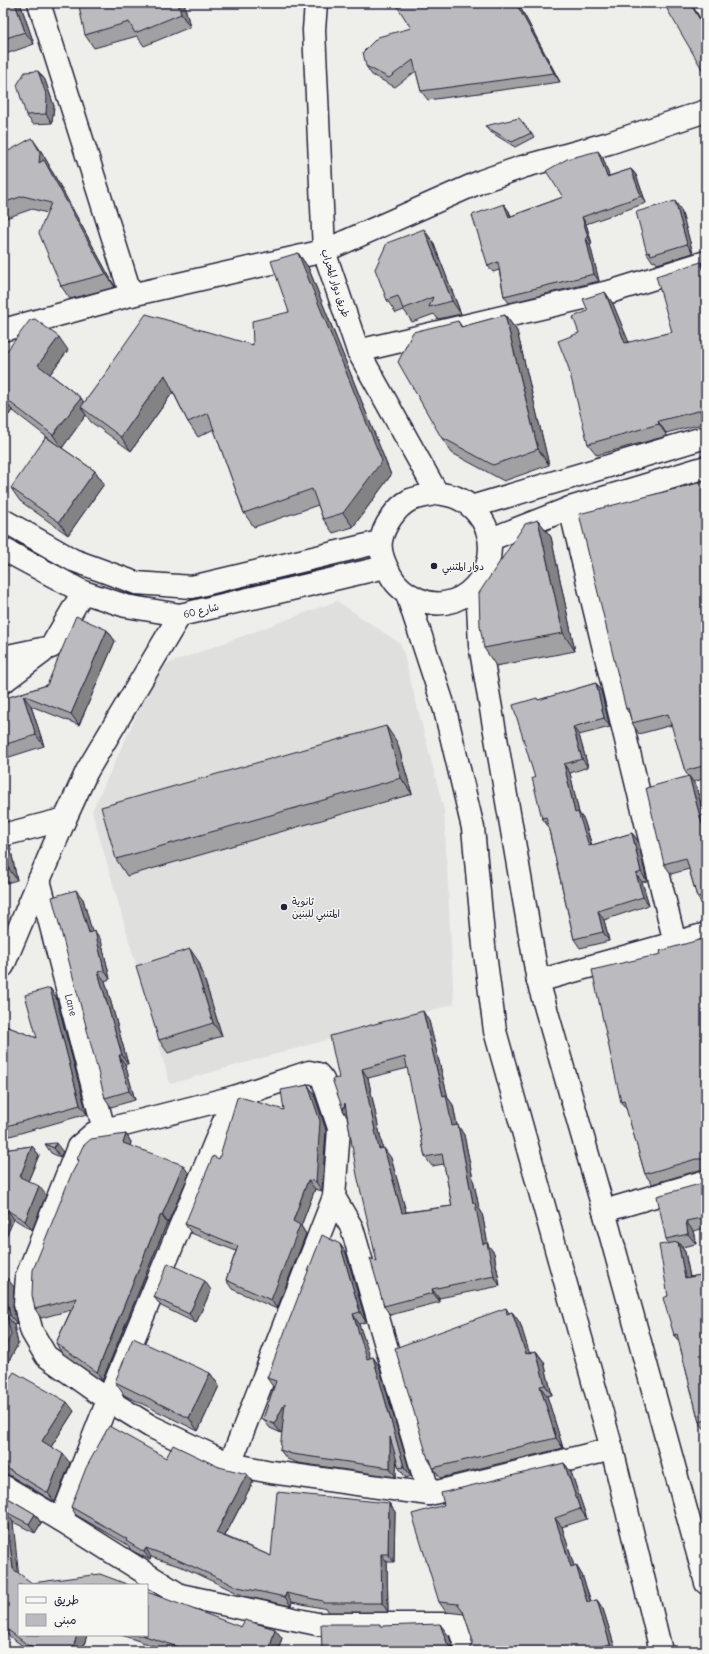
<svg xmlns="http://www.w3.org/2000/svg" width="709" height="1654" font-family="Delius,'Playpen Sans Arabic',sans-serif">
<style>
.built{fill:#dfdfde}
.lines{fill:none;stroke-linecap:round;stroke-linejoin:round}
.street-casing{stroke:#22223b;stroke-width:25}
.primary-casing{stroke:#22223b;stroke-width:25}
.street{stroke:#f6f6f2;stroke-width:22}
.primary{stroke:#f6f6f2;stroke-width:22}
.wall{fill:#a1a1a4;stroke:#22223b;fill-rule:evenodd}
.shaded-wall{fill:#838386;stroke:#22223b}
.building{fill:#bbbbbf;stroke:#22223b;fill-rule:evenodd}
.poi-dot{fill:#22223b;stroke:#f6f6f2;stroke-width:1.5}
.labels{text-anchor:middle;stroke-width:3;stroke-linejoin:round;paint-order:stroke}
.street-label{font-size:10px;fill:#22223b;stroke:#f6f6f2}
.poi-label{font-size:10px;fill:#22223b;stroke:#f6f6f2;text-anchor:start}
</style>
<rect width="100%" height="100%" fill="#eeeeeb"/>
<filter id="ink" filterUnits="userSpaceOnUse"><feTurbulence type="fractalNoise" baseFrequency=".025" numOctaves="2"/><feDisplacementMap in="SourceGraphic" scale="8" xChannelSelector="R" yChannelSelector="G"/><feConvolveMatrix kernelMatrix="1 2 1 2 8 2 1 2 1" color-interpolation-filters="sRGB"/></filter>
<g filter="url(#ink)">
<path class="built" d="M 337,601 L 401,644 L 444,810 L 454,1004 L 170,1084 L 92,811 L 159,667 Z"/>
<g class="lines">
<g class="street-casing">
<g id="street">
<path d="M 39,3 L 131,295"/>
<path d="M 3,330 L 131,295 L 324,251 L 482,181 L 522,167 L 609,143 L 706,111"/>
<path d="M 358,351 L 613,291 L 706,262"/>
<path d="M 570,508 L 675,943"/>
<path d="M 3,657 L 51,647 L 83,592"/>
<path d="M 3,682 L 43,652"/>
<path d="M 3,835 L 65,819"/>
<path id="s1" d="M 39,880 L 104,1130"/>
<path d="M 3,966 L 65,819 L 87,771 L 180,615"/>
<path d="M 538,981 L 706,934"/>
<path d="M 334,1197 L 352,1228 L 429,1494"/>
<path d="M 604,1211 L 706,1181"/>
<path d="M 230,1464 L 334,1197 L 339,1128 L 323,1080 L 318,1074 L 309,1072 L 234,1097 L 104,1130 L 94,1133 L 78,1147 L 27,1276 L 25,1304 L 28,1318 L 32,1332 L 46,1356 L 108,1400 L 150,1426 L 230,1464 L 271,1472 L 429,1494 L 612,1449"/>
<path d="M 3,1486 L 61,1520 L 180,1595 L 317,1624 L 458,1624 L 467,1651"/>
<path d="M 61,1520 L 108,1400 L 234,1097"/>
</g>
</g>
<g class="primary-casing">
<path id="primary" d="M 316,3 L 314,30 L 324,251 L 358,351 L 437,493
M 437,493 C 442,494 449,495 455,497 C 463,500 471,506 477,513 C 513,555 468,621 418,599 C 407,594 397,587 391,576 C 386,567 379,552 381,541 C 383,527 396,507 410,500 C 418,497 428,496 437,493 Z
M 471,507 L 706,437
M 3,520 L 73,560 L 136,583 L 192,587 L 380,542
M 491,539 L 570,508 L 706,467
M 3,549 L 83,592 L 126,606 L 180,615 L 385,567
M 477,585 L 480,645 L 538,981 L 604,1211 L 706,1583
M 407,594 L 445,710 L 473,828 L 484,946 L 495,1031 L 612,1449 L 661,1651"/>
</g>
<use href="#street" class="street"/>
<use href="#primary" class="primary"/>
</g>
<path class="wall" d="M 3,3 L 20,3 L 34,44 L 3,55 Z
M 184,3 L 190,27 L 144,46 L 137,36 L 94,48 L 85,35 Z
M 518,3 L 560,82 L 428,100 L 421,91 L 416,71 L 395,87 L 372,75 L 366,66 L 411,28 L 473,5 Z
M 678,3 L 691,3 L 706,28 L 706,75 L 702,69 Z
M 38,71 L 45,80 L 54,106 L 52,123 L 33,124 L 26,115 Z
M 485,126 L 531,133 L 534,137 L 515,147 L 489,131 Z
M 41,151 L 49,165 L 49,167 L 53,173 L 115,287 L 70,299 L 61,286 L 47,213 L 32,209 L 3,219 L 3,154 Z
M 603,158 L 609,176 L 631,169 L 636,175 L 646,203 L 586,224 L 592,244 L 590,245 L 599,281 L 509,303 L 504,296 L 499,270 L 493,272 L 488,266 L 509,211 L 511,216 L 563,197 Z
M 681,210 L 693,253 L 657,264 L 655,261 L 653,262 L 647,253 Z
M 433,242 L 461,314 L 438,319 L 434,314 L 412,322 L 404,310 L 396,313 L 387,300 Z
M 298,253 L 308,267 L 391,475 L 353,527 L 333,533 L 323,519 L 318,505 L 254,527 L 244,513 L 214,429 L 198,437 L 188,422 L 173,392 L 131,451 L 91,422 L 86,415 L 62,448 L 95,471 L 104,484 L 68,535 L 20,501 L 11,488 L 60,447 L 12,410 L 9,415 L 3,410 L 3,356 L 68,350 L 50,374 L 81,398 L 84,403 L 111,367 L 110,365 L 253,345 L 289,312 Z
M 701,262 L 706,269 L 706,423 L 666,433 L 667,436 L 597,455 L 588,444 L 579,333 L 588,311 L 605,292 L 613,304 L 629,343 L 672,332 Z
M 505,315 L 517,331 L 549,465 L 504,481 L 452,453 L 441,437 L 458,321 L 462,327 Z
M 706,481 L 706,778 L 693,782 L 696,786 L 706,822 L 706,907 L 705,907 L 697,897 L 689,869 L 671,874 L 664,864 L 688,776 L 685,771 L 672,725 L 639,734 L 632,723 L 629,713 L 626,709 Z
M 538,520 L 551,537 L 575,651 L 496,666 L 484,648 Z
M 107,630 L 115,641 L 79,725 L 31,706 L 44,746 L 3,759 L 3,699 L 47,685 Z
M 596,683 L 601,691 L 610,727 L 579,735 L 588,767 L 570,773 L 579,813 L 584,820 L 592,845 L 632,833 L 638,841 L 647,881 L 642,882 L 649,905 L 604,920 L 609,941 L 580,948 L 574,939 L 548,826 L 542,818 L 535,778 L 539,700 Z
M 397,742 L 412,794 L 127,876 L 116,859 Z
M 3,835 L 10,846 L 17,880 L 3,884 Z
M 83,899 L 92,932 L 101,940 L 110,979 L 105,981 L 128,1064 L 125,1064 L 135,1100 L 111,1107 L 105,1098 Z
M 706,938 L 706,1169 L 703,1169 L 652,1184 L 645,1174 L 627,1110 L 621,1102 L 661,954 Z
M 199,962 L 222,1036 L 168,1053 L 159,1040 Z
M 50,988 L 56,997 L 87,1114 L 3,1138 L 3,1025 L 37,1038 Z
M 429,1021 L 448,1098 L 453,1105 L 457,1125 L 464,1135 L 479,1208 L 482,1213 L 488,1245 L 494,1253 L 500,1286 L 439,1298 L 440,1302 L 390,1315 L 384,1306 L 377,1262 L 347,1117 L 343,1110 L 339,1078 ZM 408,1068 L 425,1157 L 432,1166 L 444,1164 L 452,1206 L 406,1212 L 391,1158 L 383,1149 L 368,1078 Z
M 308,1085 L 314,1094 L 326,1130 L 322,1191 L 315,1189 L 301,1226 L 306,1234 L 277,1309 L 232,1289 L 226,1280 L 236,1251 L 191,1233 L 185,1224 L 284,1110 Z
M 126,1134 L 131,1142 L 130,1146 L 189,1174 L 168,1223 L 167,1223 L 102,1381 L 61,1352 L 56,1343 L 71,1310 L 41,1318 L 35,1309 L 79,1161 L 77,1159 Z
M 45,1144 L 63,1152 L 60,1157 L 51,1153 Z
M 32,1146 L 39,1155 L 28,1181 L 46,1195 L 32,1230 L 14,1219 L 3,1243 L 3,1150 Z
M 706,1181 L 706,1228 L 693,1231 L 696,1244 L 682,1247 L 685,1252 L 690,1277 L 706,1274 L 706,1431 L 699,1422 L 679,1342 L 674,1335 L 668,1296 L 669,1244 L 666,1239 L 703,1183 Z
M 340,1244 L 346,1253 L 366,1322 L 359,1324 L 370,1358 L 373,1357 L 379,1366 L 411,1476 L 406,1478 L 399,1468 L 396,1459 L 396,1477 L 298,1463 L 287,1459 L 280,1450 L 283,1430 L 281,1433 L 270,1428 L 263,1419 L 274,1388 L 267,1378 Z
M 3,1279 L 14,1287 L 13,1306 L 17,1324 L 14,1325 L 18,1344 L 5,1368 L 3,1369 Z
M 211,1290 L 196,1323 L 161,1306 L 154,1297 Z
M 506,1308 L 509,1313 L 512,1312 L 520,1323 L 529,1353 L 536,1351 L 544,1362 L 552,1395 L 547,1396 L 563,1448 L 440,1478 L 428,1459 Z
M 210,1373 L 219,1386 L 198,1431 L 124,1395 L 115,1382 Z
M 3,1388 L 74,1411 L 51,1447 L 70,1463 L 55,1502 L 9,1475 L 3,1474 Z
M 166,1458 L 219,1467 L 253,1482 L 225,1536 L 271,1556 L 389,1503 L 395,1512 L 394,1562 L 387,1562 L 388,1612 L 329,1612 L 327,1609 L 292,1602 L 291,1606 L 244,1596 L 182,1567 L 151,1557 L 150,1560 L 131,1550 L 128,1545 L 76,1515 L 71,1507 Z
M 564,1463 L 571,1472 L 587,1519 L 562,1527 L 574,1566 L 576,1565 L 582,1575 L 591,1601 L 597,1600 L 603,1609 L 616,1651 L 468,1651 L 472,1644 L 472,1638 L 464,1614 L 446,1612 L 439,1602 L 444,1505 Z
M 3,1495 L 35,1514 L 41,1523 L 35,1533 L 13,1522 L 19,1635 L 87,1635 L 82,1651 L 29,1651 L 3,1631 Z
M 241,1627 L 275,1629 L 282,1638 L 278,1651 L 169,1651 L 121,1635 L 147,1635 Z"/>
<path class="shaded-wall" d="M 15,3 L 20,3 L 34,44 L 25,32 Z
M 178,3 L 184,3 L 190,27 L 181,14 Z
M 516,3 L 518,3 L 560,82 L 554,73 Z
M 690,3 L 693,7 L 706,28 L 706,30 Z
M 38,71 L 45,80 L 54,106 L 52,123 L 46,114 Z
M 32,138 L 41,151 L 49,165 L 49,167 L 53,173 L 115,287 L 106,274 L 39,163 Z
M 598,151 L 603,158 L 612,184 L 607,177 Z
M 631,169 L 636,175 L 646,203 L 641,196 Z
M 675,201 L 681,210 L 693,253 L 687,244 Z
M 504,204 L 509,211 L 513,224 L 509,217 Z
M 582,217 L 586,224 L 592,244 L 588,237 Z
M 424,229 L 433,242 L 461,314 L 452,301 Z
M 586,238 L 590,245 L 599,281 L 594,274 Z
M 298,253 L 308,267 L 391,475 L 353,527 L 343,513 Z
M 701,262 L 706,269 L 706,279 Z
M 605,292 L 613,304 L 634,355 L 625,343 Z
M 505,315 L 517,331 L 549,465 L 538,449 Z
M 59,337 L 68,350 L 47,378 L 38,365 Z
M 165,375 L 175,389 L 131,451 L 121,437 Z
M 3,398 L 12,410 L 9,415 L 3,407 Z
M 81,398 L 90,411 L 81,407 L 86,415 L 62,448 L 53,435 Z
M 658,421 L 666,433 L 667,436 L 659,424 Z
M 95,471 L 104,484 L 68,535 L 59,522 Z
M 538,520 L 551,537 L 575,651 L 563,633 Z
M 107,630 L 115,641 L 79,725 L 71,714 Z
M 596,683 L 601,691 L 610,727 L 604,718 Z
M 23,695 L 31,706 L 44,746 L 36,735 Z
M 386,726 L 397,742 L 412,794 L 401,778 Z
M 573,727 L 579,735 L 588,767 L 582,759 Z
M 564,764 L 570,773 L 579,813 L 584,820 L 594,854 L 589,846 L 575,813 Z
M 689,776 L 696,786 L 706,823 L 702,824 Z
M 632,833 L 638,841 L 647,881 L 641,872 Z
M 3,835 L 10,846 L 17,880 L 9,869 Z
M 636,874 L 642,882 L 649,905 L 643,897 Z
M 76,890 L 83,899 L 95,942 L 89,933 Z
M 598,911 L 604,920 L 609,941 L 603,932 Z
M 95,931 L 101,940 L 110,979 L 104,970 Z
M 190,949 L 199,962 L 222,1036 L 213,1023 Z
M 98,972 L 105,981 L 128,1064 L 122,1055 Z
M 50,988 L 56,997 L 87,1114 L 80,1105 Z
M 423,1011 L 429,1021 L 448,1098 L 453,1105 L 459,1136 L 452,1126 L 443,1096 Z
M 119,1055 L 125,1064 L 135,1100 L 129,1091 Z
M 362,1069 L 368,1078 L 385,1159 L 379,1149 Z
M 308,1085 L 314,1094 L 326,1130 L 322,1191 L 316,1182 Z
M 345,1103 L 349,1120 L 343,1110 Z
M 458,1125 L 464,1135 L 479,1208 L 482,1213 L 488,1245 L 494,1253 L 500,1286 L 494,1276 L 483,1244 L 473,1203 Z
M 126,1134 L 131,1142 L 129,1151 L 123,1143 Z
M 56,1143 L 63,1152 L 60,1157 L 54,1148 Z
M 32,1146 L 39,1155 L 26,1186 L 20,1177 Z
M 384,1148 L 391,1158 L 409,1222 L 402,1213 Z
M 183,1165 L 189,1174 L 168,1223 L 162,1215 Z
M 308,1180 L 315,1189 L 301,1226 L 306,1234 L 277,1309 L 271,1300 L 293,1221 Z
M 39,1186 L 46,1195 L 32,1230 L 25,1221 Z
M 7,1210 L 14,1219 L 3,1243 L 3,1219 Z
M 161,1214 L 167,1223 L 102,1381 L 97,1372 Z
M 686,1221 L 693,1231 L 696,1244 L 688,1234 Z
M 678,1242 L 685,1252 L 692,1288 L 685,1278 Z
M 340,1244 L 346,1253 L 366,1322 L 360,1312 Z
M 7,1278 L 14,1287 L 13,1306 L 17,1324 L 10,1315 L 6,1297 Z
M 205,1281 L 211,1290 L 196,1323 L 189,1314 Z
M 432,1289 L 439,1298 L 440,1302 L 433,1293 Z
M 512,1312 L 520,1323 L 533,1364 L 526,1354 Z
M 353,1314 L 359,1324 L 374,1368 L 367,1359 Z
M 7,1316 L 14,1325 L 18,1344 L 5,1368 L 3,1365 L 3,1351 Z
M 536,1351 L 544,1362 L 552,1395 L 545,1385 Z
M 373,1357 L 379,1366 L 411,1476 L 404,1467 Z
M 210,1373 L 219,1386 L 198,1431 L 189,1418 Z
M 540,1386 L 547,1396 L 563,1448 L 556,1438 Z
M 67,1402 L 74,1411 L 49,1450 L 42,1441 Z
M 285,1403 L 292,1412 L 281,1433 L 274,1424 Z
M 390,1437 L 397,1446 L 396,1477 L 390,1468 Z
M 63,1454 L 70,1463 L 55,1502 L 48,1493 Z
M 564,1463 L 571,1472 L 587,1519 L 580,1509 Z
M 247,1474 L 253,1482 L 222,1541 L 216,1533 Z
M 389,1503 L 395,1512 L 394,1562 L 388,1554 Z
M 6,1512 L 13,1522 L 19,1578 L 13,1569 Z
M 35,1514 L 41,1523 L 35,1533 L 29,1524 Z
M 555,1518 L 562,1527 L 577,1576 L 571,1567 Z
M 146,1548 L 151,1557 L 150,1560 L 144,1552 Z
M 381,1554 L 387,1562 L 388,1612 L 382,1603 Z
M 576,1565 L 582,1575 L 594,1612 L 587,1602 Z
M 286,1593 L 292,1602 L 291,1606 L 285,1597 Z
M 597,1600 L 603,1609 L 616,1651 L 615,1651 L 610,1644 Z
M 440,1624 L 449,1636 L 454,1651 L 452,1651 L 447,1643 Z
M 275,1629 L 282,1638 L 278,1651 L 269,1651 Z
M 77,1635 L 87,1635 L 82,1651 L 73,1648 Z
M 30,1645 L 35,1651 L 32,1651 L 29,1646 Z"/>
<path class="building" d="M 3,3 L 15,3 L 25,32 L 3,39 Z
M 94,3 L 178,3 L 181,14 L 135,33 L 129,22 L 85,35 L 79,6 Z
M 395,3 L 471,3 L 473,5 L 477,3 L 516,3 L 554,73 L 421,91 L 413,60 L 389,78 L 366,66 L 363,52 L 378,37 L 411,28 Z
M 678,3 L 690,3 L 706,30 L 706,67 L 702,69 L 667,9 Z
M 38,71 L 47,97 L 46,114 L 26,115 L 17,85 L 25,72 Z
M 519,118 L 531,133 L 512,142 L 485,126 Z
M 32,138 L 40,152 L 39,163 L 44,160 L 106,274 L 61,286 L 39,233 L 51,203 L 23,196 L 3,203 L 3,154 Z
M 598,151 L 607,177 L 631,169 L 641,196 L 582,217 L 588,237 L 586,238 L 594,274 L 504,296 L 498,262 L 488,266 L 472,215 L 504,204 L 509,217 L 563,197 L 546,171 L 567,159 Z
M 675,201 L 687,244 L 651,255 L 650,252 L 647,253 L 636,212 Z
M 424,229 L 452,301 L 429,307 L 433,297 L 403,309 L 398,296 L 387,300 L 375,269 L 387,243 Z
M 298,253 L 382,461 L 343,513 L 323,519 L 312,489 L 244,513 L 208,413 L 188,422 L 165,375 L 121,437 L 81,407 L 111,366 L 110,365 L 146,314 L 253,345 L 252,321 L 289,312 L 271,261 Z
M 701,262 L 706,279 L 706,409 L 658,421 L 659,424 L 588,444 L 568,366 L 558,341 L 579,333 L 573,317 L 588,311 L 583,299 L 605,292 L 625,343 L 672,332 L 656,276 Z
M 505,315 L 538,449 L 493,465 L 441,437 L 398,362 L 413,332 L 458,321 L 461,327 Z
M 35,319 L 59,337 L 38,365 L 81,398 L 53,435 L 3,397 L 3,356 L 30,320 Z
M 46,437 L 95,471 L 59,522 L 11,488 Z
M 706,481 L 706,629 L 704,630 L 706,637 L 706,765 L 685,771 L 668,714 L 632,723 L 628,708 L 626,709 L 579,514 Z
M 538,520 L 563,633 L 484,648 L 480,626 L 479,593 L 525,524 Z
M 76,616 L 107,630 L 71,714 L 23,695 L 36,735 L 3,745 L 3,699 L 47,685 Z
M 596,683 L 604,718 L 573,727 L 582,759 L 564,764 L 575,813 L 578,812 L 589,846 L 632,833 L 641,872 L 636,874 L 643,897 L 598,911 L 603,932 L 574,939 L 546,817 L 542,818 L 532,778 L 535,778 L 513,705 L 537,698 L 538,700 Z
M 386,726 L 401,778 L 116,859 L 101,807 Z
M 689,776 L 702,824 L 706,822 L 706,895 L 697,897 L 686,858 L 664,864 L 646,788 Z
M 3,838 L 9,869 L 3,870 Z
M 76,890 L 89,933 L 95,931 L 104,970 L 98,972 L 122,1055 L 119,1055 L 129,1091 L 105,1098 L 52,897 Z
M 706,938 L 706,977 L 703,978 L 706,987 L 706,1161 L 702,1159 L 696,1159 L 645,1174 L 624,1101 L 621,1102 L 592,970 L 661,954 L 660,951 Z
M 190,949 L 213,1023 L 159,1040 L 136,966 Z
M 50,988 L 80,1105 L 3,1127 L 3,1025 L 37,1038 L 25,995 Z
M 423,1011 L 443,1096 L 446,1095 L 452,1126 L 458,1125 L 473,1203 L 475,1203 L 483,1244 L 487,1243 L 494,1276 L 432,1289 L 433,1293 L 384,1306 L 370,1258 L 377,1262 L 357,1175 L 345,1103 L 343,1110 L 332,1079 L 339,1078 L 330,1036 ZM 405,1057 L 425,1157 L 442,1154 L 452,1206 L 402,1213 L 384,1148 L 379,1149 L 362,1069 Z
M 308,1085 L 320,1121 L 316,1182 L 308,1180 L 293,1221 L 300,1225 L 271,1300 L 226,1280 L 238,1246 L 185,1224 L 213,1156 L 219,1159 L 237,1098 L 240,1097 L 284,1110 L 281,1090 Z
M 126,1134 L 123,1143 L 183,1165 L 162,1215 L 161,1214 L 97,1372 L 56,1343 L 77,1298 L 35,1309 L 32,1295 L 33,1270 L 71,1175 L 79,1160 L 77,1159 L 83,1146 L 91,1139 Z
M 56,1143 L 54,1148 L 45,1144 Z
M 32,1146 L 20,1177 L 39,1186 L 25,1221 L 7,1210 L 3,1219 L 3,1150 Z
M 706,1181 L 706,1217 L 686,1221 L 688,1234 L 666,1239 L 657,1196 L 703,1183 Z
M 322,1235 L 340,1244 L 360,1312 L 353,1314 L 367,1359 L 373,1357 L 404,1467 L 399,1468 L 390,1437 L 390,1468 L 292,1454 L 280,1450 L 285,1403 L 274,1424 L 263,1419 L 276,1381 L 267,1378 Z
M 678,1242 L 685,1278 L 706,1274 L 706,1420 L 699,1422 L 677,1334 L 674,1335 L 663,1298 L 668,1296 L 659,1245 Z
M 168,1263 L 205,1281 L 189,1314 L 154,1297 Z
M 7,1278 L 6,1297 L 10,1315 L 7,1316 L 11,1335 L 3,1351 L 3,1279 Z
M 506,1308 L 507,1314 L 512,1312 L 526,1354 L 536,1351 L 545,1385 L 540,1386 L 556,1438 L 433,1468 L 430,1459 L 428,1459 L 395,1348 Z
M 133,1338 L 210,1373 L 189,1418 L 115,1382 Z
M 14,1372 L 67,1402 L 42,1441 L 63,1454 L 48,1493 L 3,1466 L 3,1388 Z
M 109,1426 L 166,1458 L 173,1445 L 219,1467 L 247,1474 L 216,1533 L 271,1556 L 277,1492 L 389,1503 L 388,1554 L 381,1554 L 382,1603 L 323,1603 L 323,1601 L 286,1593 L 285,1597 L 238,1587 L 176,1559 L 146,1548 L 144,1552 L 126,1541 L 127,1539 L 71,1507 L 86,1468 Z
M 564,1463 L 580,1509 L 555,1518 L 571,1567 L 576,1565 L 587,1602 L 597,1600 L 610,1644 L 598,1647 L 599,1651 L 468,1651 L 472,1644 L 472,1638 L 463,1611 L 458,1604 L 439,1602 L 412,1514 L 444,1505 L 441,1493 Z
M 3,1495 L 35,1514 L 29,1524 L 6,1512 L 13,1569 L 32,1583 L 100,1574 L 129,1585 L 19,1585 L 19,1635 L 77,1635 L 73,1648 L 82,1651 L 41,1651 L 30,1645 L 29,1646 L 3,1626 Z
M 147,1592 L 241,1627 L 245,1620 L 275,1629 L 269,1651 L 190,1651 L 142,1635 L 147,1635 Z
M 321,1624 L 380,1624 L 380,1626 L 440,1624 L 447,1643 L 450,1648 L 456,1651 L 322,1651 Z"/>
</g>
<g class="poi-dot">
<circle cx="434" cy="566" r="4"/>
<circle cx="284" cy="907" r="4"/>
</g>
<g class="labels">
<g class="street-label">
<text transform="translate(336 283) rotate(72)" y="4">طريق دوار المحراب</text>
<text transform="translate(201 610) rotate(-13)" y="4">شارع 60</text>
<text dy="4" stroke="none"><textPath href="#s1" startOffset="129">Lane</textPath></text>
</g>
<g class="poi-label">
<text x="442" y="570">دوار المتنبي</text>
<text x="292" y="905">ثانوية<tspan x="292" dy="12">المتنبي للبنين</tspan></text>
</g>
</g>
<rect width="709" height="1654" fill="none" stroke="#f6f6f2" stroke-width="16"/>
<rect x="8" y="8" width="693" height="1638" fill="none" stroke="#22223b" stroke-width="1.5" filter="url(#ink)"/>
<rect x="18" y="1584" width="130" height="52" fill="#f6f6f2" stroke="#a1a1a9"/>
<rect x="26" y="1597" width="20" height="6" fill="#f6f6f2" stroke="#a1a1a9"/>
<text x="54" y="1604" font-size="12" fill="#22223b">طريق</text>
<rect x="26" y="1614" width="20" height="12" fill="#bbbbbf" stroke="#a1a1a9"/>
<text x="54" y="1624" font-size="12" fill="#22223b">مبنى</text>
</svg>
